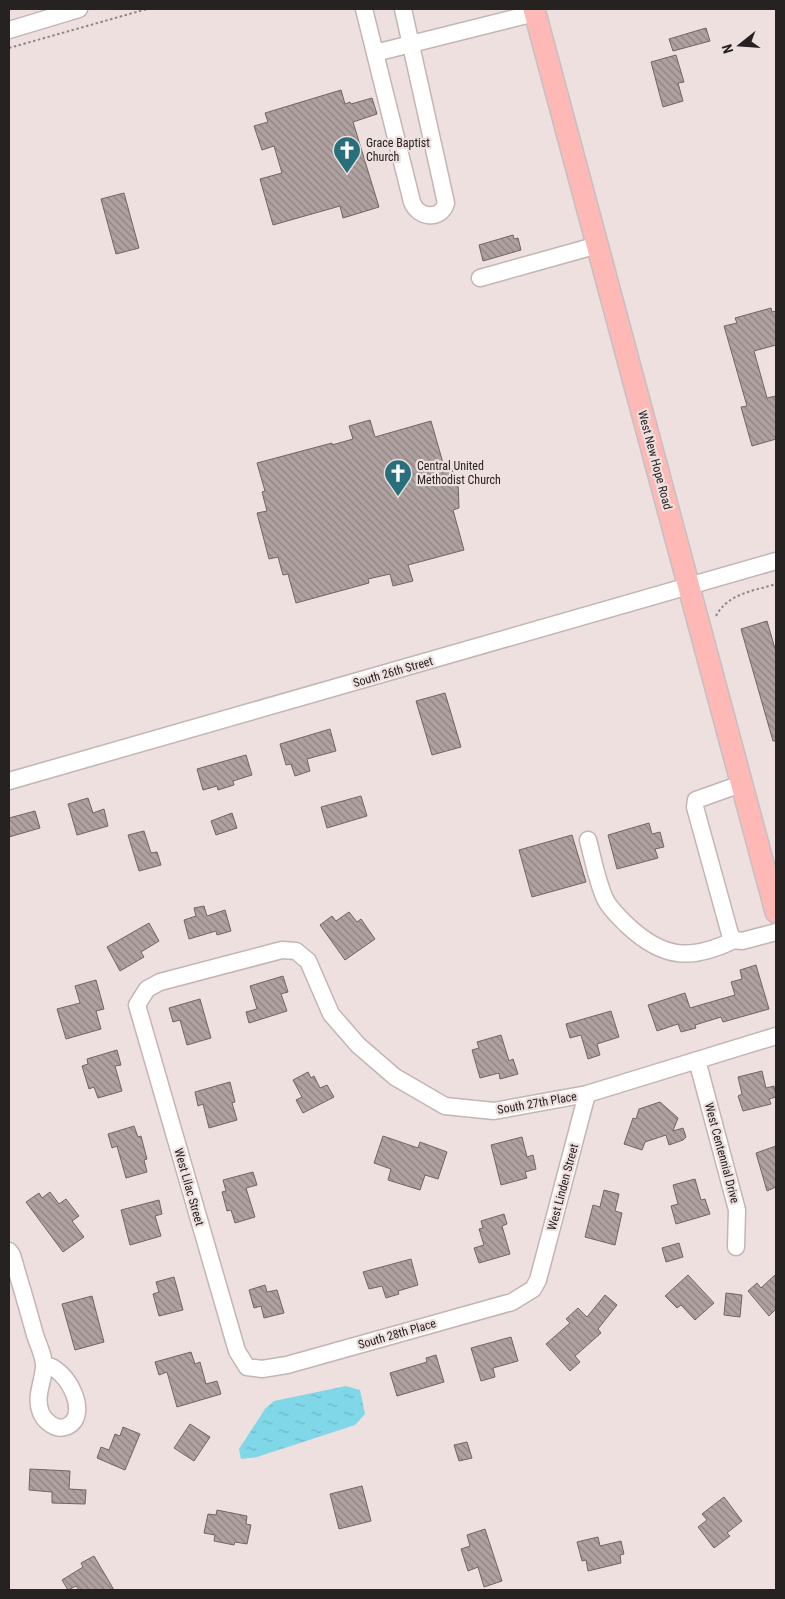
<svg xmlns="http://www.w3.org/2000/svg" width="785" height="1599" font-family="'Roboto Condensed',sans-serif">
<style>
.water{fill:url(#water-ripples)}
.building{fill:url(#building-back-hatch);stroke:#716564}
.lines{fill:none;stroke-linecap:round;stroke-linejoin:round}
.minor-casing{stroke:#c3b5b4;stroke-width:19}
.major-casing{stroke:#c3c1c1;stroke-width:24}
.path{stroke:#8f8685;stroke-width:2;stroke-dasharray:2.5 2.5;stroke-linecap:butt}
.minor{stroke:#fff;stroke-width:16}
.major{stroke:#feb8b6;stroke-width:21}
.labels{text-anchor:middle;stroke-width:4.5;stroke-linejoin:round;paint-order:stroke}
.poi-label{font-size:12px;fill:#272222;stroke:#eee0df;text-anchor:start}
.street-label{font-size:12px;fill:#272222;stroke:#eee0df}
</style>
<defs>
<pattern id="water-ripples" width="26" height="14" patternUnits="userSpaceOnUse" patternTransform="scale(1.25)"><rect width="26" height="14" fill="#7fd7e7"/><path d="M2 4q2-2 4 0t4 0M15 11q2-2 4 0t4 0" fill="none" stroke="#6eb8c6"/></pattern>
<pattern id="building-back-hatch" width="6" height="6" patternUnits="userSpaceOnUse" patternTransform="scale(1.25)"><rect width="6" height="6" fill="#aea1a0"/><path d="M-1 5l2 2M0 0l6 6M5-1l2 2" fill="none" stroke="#8e8382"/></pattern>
</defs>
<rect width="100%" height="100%" fill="#eee0df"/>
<path class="water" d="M 346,1386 L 360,1390 L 365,1414 L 355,1425 L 257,1457 L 241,1459 L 239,1449 L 265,1409 L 274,1401 Z"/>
<path class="building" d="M 706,28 L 710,41 L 673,51 L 669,39 Z
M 676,55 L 684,82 L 678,83 L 683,101 L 663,107 L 651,62 Z
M 341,90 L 345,104 L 350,102 L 351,104 L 372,98 L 377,114 L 353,122 L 379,207 L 343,218 L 340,206 L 273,225 L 260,179 L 282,173 L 274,146 L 262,150 L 254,126 L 268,122 L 265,113 Z
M 124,193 L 139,248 L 116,254 L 101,199 Z
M 513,235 L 514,239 L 518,238 L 521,250 L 483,261 L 479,245 Z
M 771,308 L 772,312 L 776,311 L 776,345 L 754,351 L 767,398 L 776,396 L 776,439 L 752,446 L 741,407 L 747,406 L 724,326 L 737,323 L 735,318 Z
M 370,420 L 375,437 L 431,421 L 443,463 L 447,462 L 448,466 L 450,466 L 458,482 L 459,508 L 453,510 L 464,550 L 408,565 L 413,581 L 393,586 L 390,574 L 368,579 L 369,583 L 296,603 L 288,574 L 283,575 L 278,557 L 269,559 L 257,513 L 267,511 L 262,492 L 265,491 L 257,463 L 332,443 L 332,445 L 353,439 L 349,426 Z
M 767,621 L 776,652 L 776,741 L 773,741 L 741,629 Z
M 445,693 L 461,747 L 432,755 L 416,701 Z
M 330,729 L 336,751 L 307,759 L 310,771 L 295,776 L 291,764 L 286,765 L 280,744 Z
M 246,755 L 252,775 L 233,781 L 234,785 L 218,790 L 217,786 L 203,790 L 197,769 Z
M 361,796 L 367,816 L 327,828 L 321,807 Z
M 88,798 L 93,813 L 104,809 L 108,826 L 77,835 L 68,804 Z
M 35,811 L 40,828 L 9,837 L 9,818 Z
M 232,813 L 237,828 L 216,835 L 211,821 Z
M 649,823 L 652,834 L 660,832 L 664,847 L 655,849 L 658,858 L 617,869 L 608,835 Z
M 144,831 L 151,853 L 157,852 L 161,865 L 139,871 L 128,835 Z
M 572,835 L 586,882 L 532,897 L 519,850 Z
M 204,906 L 207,916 L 225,910 L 231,931 L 217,935 L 216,931 L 189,939 L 184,920 L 196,916 L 194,908 Z
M 349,912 L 357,922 L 361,919 L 375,939 L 345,960 L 320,925 L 332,916 L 336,921 Z
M 149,923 L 159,941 L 141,952 L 144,957 L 120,971 L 107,947 Z
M 756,965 L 769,1009 L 723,1022 L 721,1017 L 695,1025 L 696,1028 L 681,1032 L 678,1024 L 657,1031 L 648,1005 L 685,993 L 690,1008 L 735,995 L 731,982 L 742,979 L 740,970 Z
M 283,976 L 288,992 L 281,994 L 287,1011 L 249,1023 L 246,1012 L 257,1009 L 250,986 Z
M 96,980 L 104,1009 L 96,1011 L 101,1029 L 66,1039 L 57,1009 L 80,1003 L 75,986 Z
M 200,999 L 211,1038 L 187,1045 L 180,1020 L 173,1022 L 169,1008 Z
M 611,1011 L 619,1037 L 597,1044 L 600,1055 L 588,1059 L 581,1035 L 570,1038 L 566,1024 Z
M 501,1035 L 509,1061 L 513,1059 L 518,1074 L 500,1079 L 499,1073 L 480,1078 L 472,1050 L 479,1048 L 477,1042 Z
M 117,1050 L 121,1065 L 115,1066 L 122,1091 L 98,1098 L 94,1087 L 89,1089 L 82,1066 L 88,1064 L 87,1059 Z
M 762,1071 L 766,1088 L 774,1086 L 776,1097 L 769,1099 L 771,1104 L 743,1111 L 738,1096 L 742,1094 L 738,1077 Z
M 308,1072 L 311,1078 L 314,1076 L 320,1088 L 327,1085 L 334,1097 L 303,1113 L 296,1100 L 302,1097 L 293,1080 Z
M 230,1082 L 235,1102 L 232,1103 L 237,1120 L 209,1128 L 203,1104 L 198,1106 L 195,1092 Z
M 660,1102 L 678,1118 L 673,1131 L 683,1128 L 686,1137 L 683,1140 L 669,1145 L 666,1135 L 645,1142 L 642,1150 L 624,1144 L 633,1118 L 636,1119 L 639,1109 Z
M 134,1126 L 138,1137 L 141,1136 L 147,1159 L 144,1160 L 147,1172 L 126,1178 L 117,1146 L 112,1148 L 108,1134 Z
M 383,1136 L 418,1148 L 420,1142 L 447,1152 L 438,1179 L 425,1175 L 420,1190 L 388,1180 L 391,1169 L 374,1163 Z
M 522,1137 L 527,1157 L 533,1155 L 536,1169 L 525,1172 L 527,1178 L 501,1185 L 491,1145 Z
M 776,1146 L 776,1187 L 767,1191 L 756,1153 Z
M 253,1172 L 257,1185 L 246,1188 L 255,1217 L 235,1223 L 231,1210 L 227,1211 L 222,1192 L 226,1191 L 223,1180 Z
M 695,1179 L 701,1200 L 705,1199 L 710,1214 L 676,1224 L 671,1206 L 678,1204 L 673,1185 Z
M 604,1190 L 619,1194 L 615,1211 L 622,1213 L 615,1245 L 585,1237 L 593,1205 L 600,1207 Z
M 50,1192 L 59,1204 L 66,1199 L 79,1216 L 72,1221 L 84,1237 L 63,1252 L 26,1202 L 39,1193 L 42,1198 Z
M 159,1200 L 162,1214 L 155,1216 L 161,1236 L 130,1245 L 121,1210 Z
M 504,1214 L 507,1224 L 502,1226 L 510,1254 L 479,1263 L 474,1248 L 484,1245 L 479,1229 L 483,1228 L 481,1221 Z
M 679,1243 L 683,1257 L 666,1262 L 662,1248 Z
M 411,1259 L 418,1285 L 398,1291 L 399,1294 L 386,1298 L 382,1286 L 369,1289 L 363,1272 Z
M 776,1274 L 776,1309 L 769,1316 L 748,1291 L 757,1283 L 761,1288 Z
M 688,1275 L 714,1303 L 695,1320 L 681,1305 L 677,1308 L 665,1296 Z
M 174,1277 L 183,1310 L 159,1316 L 153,1294 L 159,1292 L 156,1282 Z
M 265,1285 L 267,1292 L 277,1290 L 284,1313 L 264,1318 L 261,1306 L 254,1308 L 249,1290 Z
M 726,1293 L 742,1295 L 740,1317 L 724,1315 Z
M 605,1295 L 617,1305 L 598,1329 L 601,1333 L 575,1356 L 580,1362 L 570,1371 L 546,1344 L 570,1323 L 566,1319 L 578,1308 L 587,1317 Z
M 92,1296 L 104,1342 L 75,1350 L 62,1304 Z
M 511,1337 L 518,1361 L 493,1368 L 495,1377 L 481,1381 L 471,1348 Z
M 191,1352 L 195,1364 L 200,1362 L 206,1384 L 217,1381 L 221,1394 L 177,1407 L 167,1372 L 159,1375 L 155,1362 Z
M 436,1355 L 444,1382 L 397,1396 L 390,1373 L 427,1362 L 426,1358 Z
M 190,1424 L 210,1437 L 194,1461 L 174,1448 Z
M 123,1427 L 140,1434 L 125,1470 L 97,1458 L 101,1447 L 109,1450 L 115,1434 L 120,1436 Z
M 467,1442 L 472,1458 L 459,1461 L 454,1445 Z
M 30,1469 L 70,1471 L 69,1489 L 86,1490 L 85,1504 L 52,1503 L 52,1492 L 29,1490 Z
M 362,1486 L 371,1521 L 339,1529 L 330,1494 Z
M 724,1497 L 742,1521 L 727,1533 L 730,1536 L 714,1548 L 698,1527 L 707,1520 L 702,1514 Z
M 217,1510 L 247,1516 L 246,1524 L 251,1525 L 247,1544 L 235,1542 L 234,1545 L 214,1541 L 215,1535 L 204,1533 L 208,1514 L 216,1515 Z
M 485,1529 L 502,1581 L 484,1587 L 478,1567 L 468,1571 L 461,1549 L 470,1546 L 467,1535 Z
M 598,1537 L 600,1546 L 621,1541 L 624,1554 L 620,1555 L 621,1563 L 588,1571 L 586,1560 L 582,1561 L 577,1542 Z
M 94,1556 L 114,1590 L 79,1590 L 76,1586 L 68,1590 L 62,1580 L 83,1567 L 81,1563 Z"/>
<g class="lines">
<g class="minor-casing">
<path id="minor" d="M 364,9 L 412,202 C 418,218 441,221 446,203 L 403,9
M 9,30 L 79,9
M 375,53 L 535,13
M 480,278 L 598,245
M 9,781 L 776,561
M 741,784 L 696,800 L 695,807 L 730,934 L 734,940 L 742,941 L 776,932
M 588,840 C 593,859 597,881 605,899 C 610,909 619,917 627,925 C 663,959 691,961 734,940
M 697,1060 L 737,1210 L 736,1247
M 587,1094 L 538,1280 L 533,1289 L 512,1302 L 287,1365 L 262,1369 L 247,1367 L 237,1351 L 137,1005 L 147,989 L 160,982 L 282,950 L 296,951 L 308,961 L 331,1014 L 358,1045 L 395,1077 L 445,1106 L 494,1111 L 587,1094 L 776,1036
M 9,1251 L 12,1255 C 20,1282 28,1309 35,1335 C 38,1344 44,1356 44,1365 C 44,1382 34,1396 41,1413 C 45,1422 56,1430 65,1427 C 93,1418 67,1366 44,1365"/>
</g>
<g class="major-casing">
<path id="major" d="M 534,9 L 776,912"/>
</g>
<path class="path" d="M 9,48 L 147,9
M 716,616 C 728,593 754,591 776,584"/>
<use href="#minor" class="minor"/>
<use href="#major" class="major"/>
</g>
<defs>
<g id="church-pin" transform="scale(1.4375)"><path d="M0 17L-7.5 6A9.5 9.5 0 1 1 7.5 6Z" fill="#276f7b" stroke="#eee0df"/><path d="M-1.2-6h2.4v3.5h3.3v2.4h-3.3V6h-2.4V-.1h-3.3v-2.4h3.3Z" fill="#fff"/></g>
</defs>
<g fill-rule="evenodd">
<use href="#church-pin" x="347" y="150"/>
<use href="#church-pin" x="398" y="473"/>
</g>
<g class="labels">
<g class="poi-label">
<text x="366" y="147">Grace Baptist<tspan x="366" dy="14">Church</tspan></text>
<text x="417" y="470">Central United<tspan x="417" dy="14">Methodist Church</tspan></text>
</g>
<g class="street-label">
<text transform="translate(655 460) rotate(75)" y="4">West New Hope Road</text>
<text transform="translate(393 672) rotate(-16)" y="4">South 26th Street</text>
<text transform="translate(537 1103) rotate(-10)" y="4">South 27th Place</text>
<text transform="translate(722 1153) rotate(75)" y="4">West Centennial Drive</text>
<text transform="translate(189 1187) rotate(74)" y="4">West Lilac Street</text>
<text transform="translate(563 1187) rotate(-75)" y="4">West Linden Street</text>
<text transform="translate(397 1334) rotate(-16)" y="4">South 28th Place</text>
</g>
</g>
<rect width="785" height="1599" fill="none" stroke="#272222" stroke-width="20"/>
<g transform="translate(740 45) rotate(253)" stroke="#eee0df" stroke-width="4" paint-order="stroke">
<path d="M0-4L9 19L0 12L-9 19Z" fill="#272222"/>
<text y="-8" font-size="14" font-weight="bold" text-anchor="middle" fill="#272222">N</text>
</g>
</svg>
